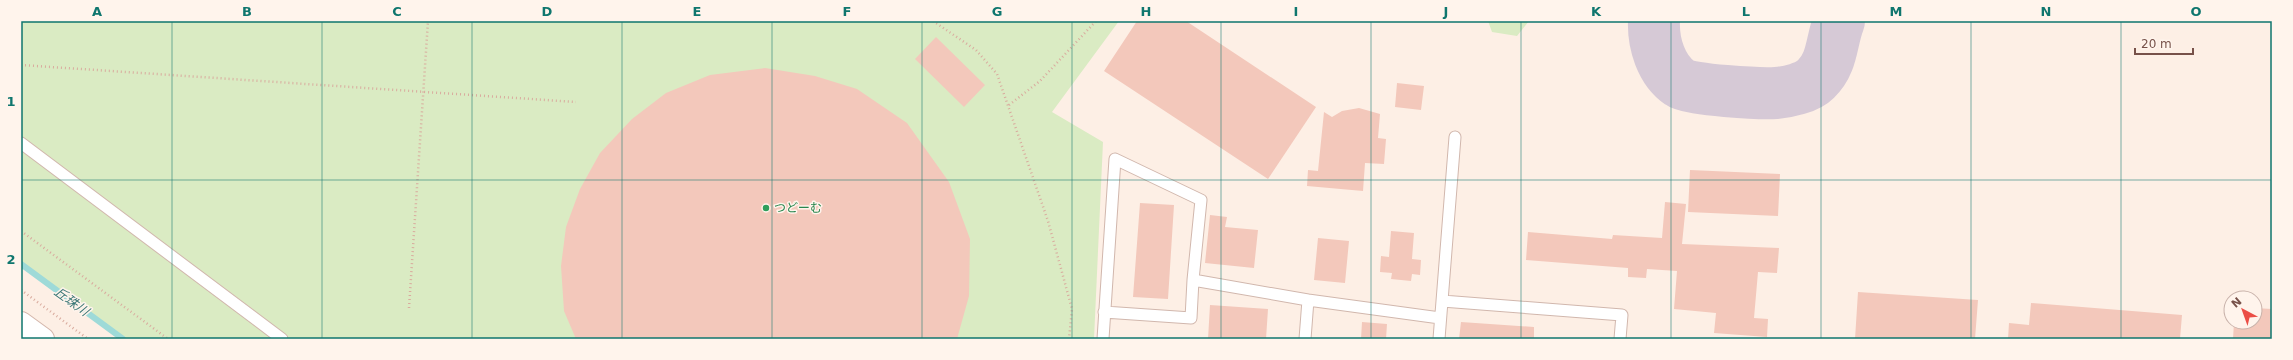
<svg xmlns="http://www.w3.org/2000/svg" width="2293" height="360" font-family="'DejaVu Sans','Noto Sans JP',sans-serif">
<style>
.green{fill:#daebc3}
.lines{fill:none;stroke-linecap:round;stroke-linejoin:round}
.stream{stroke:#9edad8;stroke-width:6}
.taxiway{stroke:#d6c9d6;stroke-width:52}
.building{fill:#f3c8bb}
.lane-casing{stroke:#d1b7ad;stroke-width:13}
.secondary-casing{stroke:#d4b6ab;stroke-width:24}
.path{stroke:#d9ab9e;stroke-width:2.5;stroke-dasharray:1 3;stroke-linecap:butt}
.lane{stroke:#fff;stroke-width:11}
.secondary{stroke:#fff;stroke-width:22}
.grid{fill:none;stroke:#0f766e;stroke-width:1;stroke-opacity:0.55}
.leisure-dot{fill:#2e9e5b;stroke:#fff4ec;stroke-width:1.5}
.labels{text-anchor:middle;stroke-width:3;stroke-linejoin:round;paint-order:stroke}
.leisure-label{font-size:12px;fill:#27864d;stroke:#fff4ec;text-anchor:start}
.water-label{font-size:13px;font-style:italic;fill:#397675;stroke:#fff4ec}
.neatline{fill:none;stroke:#0f766e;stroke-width:1.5}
.grid-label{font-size:13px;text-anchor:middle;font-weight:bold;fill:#0f766e}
</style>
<rect width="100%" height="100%" fill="#fdefe5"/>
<path class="green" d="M 21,21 L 1119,21 L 1052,112 L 1103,142 L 1094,339 L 123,339 L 21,264 Z
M 1488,21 L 1529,21 L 1517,36 L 1492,32 Z"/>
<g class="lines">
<path class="stream" d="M 21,264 L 123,339"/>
<path class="taxiway" d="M 1654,21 C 1653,43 1661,70 1680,83 C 1689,90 1761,94 1776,93 C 1788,92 1807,88 1816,79 C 1833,63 1831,41 1839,21"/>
</g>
<path class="building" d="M 1137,21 L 1186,21 L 1316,107 L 1268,179 L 1104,71 Z
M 936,37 L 985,85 L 964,107 L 915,59 Z
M 765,68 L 815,76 L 857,89 L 907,123 L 949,182 L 970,239 L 969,296 L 957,339 L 576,339 L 564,311 L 561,266 L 566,227 L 580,189 L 600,153 L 632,119 L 666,93 L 710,75 Z
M 1397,83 L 1424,86 L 1421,110 L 1395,107 Z
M 1359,108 L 1380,114 L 1378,138 L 1386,139 L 1384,164 L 1365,163 L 1363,191 L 1307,186 L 1308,170 L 1318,171 L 1324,112 L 1332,117 L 1342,111 Z
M 1690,170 L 1780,174 L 1778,216 L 1688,212 Z
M 1665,202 L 1686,204 L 1682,244 L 1779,248 L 1777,273 L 1758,272 L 1754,318 L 1768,319 L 1767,337 L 1714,333 L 1716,313 L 1674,309 L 1677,271 L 1647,269 L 1646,278 L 1628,277 L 1628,268 L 1526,260 L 1528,232 L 1612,239 L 1613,235 L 1662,238 Z
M 1140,203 L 1174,205 L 1168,299 L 1133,297 Z
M 1210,215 L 1227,217 L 1225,227 L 1258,230 L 1254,268 L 1205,263 Z
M 1391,231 L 1414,233 L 1412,259 L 1421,260 L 1420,275 L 1412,274 L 1411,281 L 1391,279 L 1392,273 L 1380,272 L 1381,256 L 1389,257 Z
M 1318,238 L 1349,241 L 1345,283 L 1314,280 Z
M 1858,292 L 1978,300 L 1975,339 L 1855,339 Z
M 2031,303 L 2182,315 L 2180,339 L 2008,339 L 2009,323 L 2029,325 Z
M 1210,305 L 1268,309 L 1266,339 L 1208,339 Z
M 2255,308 L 2272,309 L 2272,339 L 2233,339 L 2234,322 L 2255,322 Z
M 1362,322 L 1387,324 L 1386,339 L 1361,339 Z
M 1461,322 L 1534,327 L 1534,339 L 1459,339 Z"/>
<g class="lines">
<g class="lane-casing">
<path id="lane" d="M 21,143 L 282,339
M 1442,301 L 1622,315 L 1620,339
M 1104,312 L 1191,318 L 1193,280 L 1308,300
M 1103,339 L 1115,159 L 1201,200 L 1193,280
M 1305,339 L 1308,300 L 1440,318
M 1439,339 L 1455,137"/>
</g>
<g class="secondary-casing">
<path id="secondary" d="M 21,323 L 43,339"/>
</g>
<path class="path" d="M 933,21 L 976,50 L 997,74 L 1048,221 L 1072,309 L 1069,339
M 21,65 L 576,102
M 1009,105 L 1040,81 L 1096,21
M 21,231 L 168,339
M 21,290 L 88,339
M 409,308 L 428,21"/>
<use href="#lane" class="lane"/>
<use href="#secondary" class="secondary"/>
</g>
<path class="grid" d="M 172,21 L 172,339M 322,21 L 322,339M 472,21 L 472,339M 622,21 L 622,339M 772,21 L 772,339M 922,21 L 922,339M 1072,21 L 1072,339M 1221,21 L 1221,339M 1371,21 L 1371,339M 1521,21 L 1521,339M 1671,21 L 1671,339M 1821,21 L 1821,339M 1971,21 L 1971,339M 2121,21 L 2121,339M 21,180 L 2272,180"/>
<circle class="leisure-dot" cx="766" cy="208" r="4"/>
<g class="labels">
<g class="leisure-label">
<text x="774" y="212">つどーむ</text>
</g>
<g class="water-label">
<text transform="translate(72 301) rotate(36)" y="5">丘珠川</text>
</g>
</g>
<rect width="2293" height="360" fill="none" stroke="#fff4ec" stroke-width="44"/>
<g transform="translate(2243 310) rotate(319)"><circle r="19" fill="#fff4ec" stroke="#c9b3ab"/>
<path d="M0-3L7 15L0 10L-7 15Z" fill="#eb4e46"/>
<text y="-6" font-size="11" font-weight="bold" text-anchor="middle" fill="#775149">N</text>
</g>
<path d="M2135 48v6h58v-6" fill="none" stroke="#775149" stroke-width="2"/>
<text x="2141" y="48" font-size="12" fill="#775149" stroke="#fff4ec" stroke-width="3" paint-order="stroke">20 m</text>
<rect x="22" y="22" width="2249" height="316" class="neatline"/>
<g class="grid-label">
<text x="97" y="16">A</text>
<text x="247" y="16">B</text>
<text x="397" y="16">C</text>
<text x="547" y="16">D</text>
<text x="697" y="16">E</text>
<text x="847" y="16">F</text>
<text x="997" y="16">G</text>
<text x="1146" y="16">H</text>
<text x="1296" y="16">I</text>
<text x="1446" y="16">J</text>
<text x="1596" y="16">K</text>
<text x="1746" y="16">L</text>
<text x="1896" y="16">M</text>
<text x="2046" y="16">N</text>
<text x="2196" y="16">O</text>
<text x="11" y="106">1</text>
<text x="11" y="264">2</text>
</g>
</svg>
